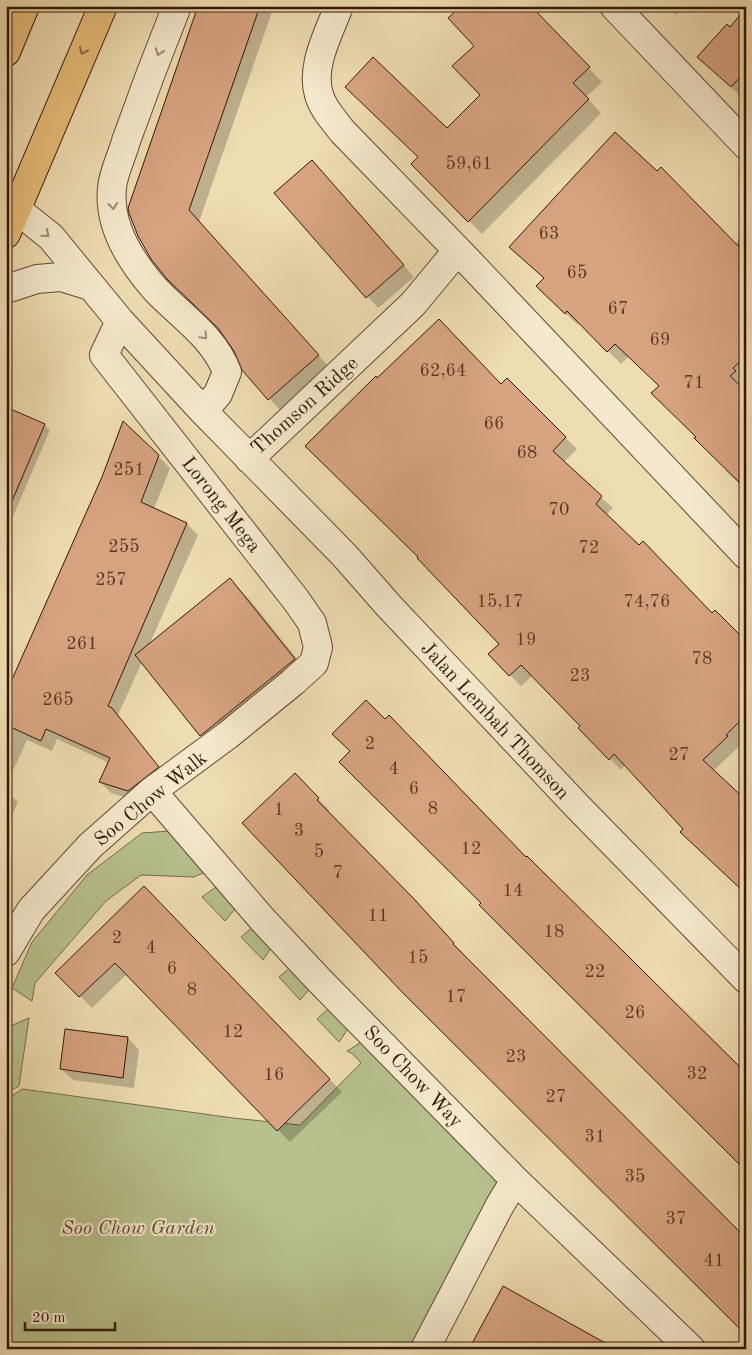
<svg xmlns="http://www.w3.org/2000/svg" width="752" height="1355" font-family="'Old Standard TT',serif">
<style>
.green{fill:#b7c18d;stroke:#756c4a}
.shadow{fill:#0003}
.building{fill:#d7a380;stroke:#331707}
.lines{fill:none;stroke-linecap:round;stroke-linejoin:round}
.street-casing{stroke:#624832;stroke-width:30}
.primary-casing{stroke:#331707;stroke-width:30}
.street{stroke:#f5e9cd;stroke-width:28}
.primary{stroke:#e8be79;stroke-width:28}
.oneway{stroke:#8e6a40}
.oneway2{stroke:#9e8a74}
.labels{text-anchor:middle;stroke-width:4.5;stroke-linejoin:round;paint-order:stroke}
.number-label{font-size:18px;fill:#5c3a25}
.street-label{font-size:20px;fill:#331707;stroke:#f5e9cd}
.park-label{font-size:20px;font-style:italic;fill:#5b4a2f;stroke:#f5e9cd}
</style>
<rect width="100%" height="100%" fill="#efddb2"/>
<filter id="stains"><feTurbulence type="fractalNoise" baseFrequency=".004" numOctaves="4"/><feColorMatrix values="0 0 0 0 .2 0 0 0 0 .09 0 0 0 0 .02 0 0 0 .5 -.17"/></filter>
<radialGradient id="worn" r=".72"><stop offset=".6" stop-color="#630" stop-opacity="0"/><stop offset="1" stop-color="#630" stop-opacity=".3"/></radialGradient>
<path class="green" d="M 185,830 L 217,867 L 194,877 L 141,875 L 106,901 L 35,983 L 32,1001 L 12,988 L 32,942 L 87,875 L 142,833 Z
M 227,879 L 244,898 L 225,921 L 202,897 Z
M 262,919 L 279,936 L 263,960 L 241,937 Z
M 300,959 L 318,979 L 300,1000 L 279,977 Z
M 339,999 L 356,1017 L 339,1042 L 317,1019 Z
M 29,1018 L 19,1086 L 6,1093 L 6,1028 Z
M 373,1035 L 513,1178 L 425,1349 L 6,1349 L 8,1099 L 22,1089 L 233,1118 L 300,1125 L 361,1063 L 353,1054 L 347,1051 Z"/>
<path class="shadow" d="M 200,6 L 274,6 L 199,222 L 329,367 L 280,410 L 243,370 L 236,351 L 219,328 L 168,279 Z
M 448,6 L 477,6 L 463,21 Z
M 530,6 L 602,82 L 586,97 L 601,113 L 482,234 L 412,164 L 481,95 Z
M 668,6 L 685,6 L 676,15 Z
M 746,10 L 746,95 L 743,98 L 710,68 L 730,29 Z
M 323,173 L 414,277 L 378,308 L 276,193 Z
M 746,233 L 746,490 L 725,470 L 727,469 L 697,437 L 660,386 L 629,356 L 621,364 L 580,323 L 578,325 L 550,299 L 735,244 Z
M 507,380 L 577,449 L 563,463 L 613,508 L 606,515 L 712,615 L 746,642 L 746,740 L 713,771 L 685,829 L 625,765 L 621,770 L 580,728 L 582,726 L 533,675 L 521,686 L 510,675 L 500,644 L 501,386 Z
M 6,408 L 44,425 L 50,430 L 6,533 Z
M 124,423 L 170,468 L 154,509 L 187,524 L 198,535 L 150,643 L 230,580 L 250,600 L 314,680 L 221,756 L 201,735 L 142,662 L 117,717 L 162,772 L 140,802 L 111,793 L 100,782 L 109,763 L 57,739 L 52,751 L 27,740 L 6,786 L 6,697 L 103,478 Z
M 306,786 L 329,810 L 327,812 L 464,954 L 463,956 L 641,1230 Z
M 6,791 L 18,802 L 9,822 L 6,821 Z
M 156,900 L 342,1092 L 290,1142 L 127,974 L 92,1008 L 57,973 Z
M 66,1030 L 128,1038 L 139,1050 L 134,1088 L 73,1080 L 61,1069 Z"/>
<path class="building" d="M 198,6 L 260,6 L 189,210 L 319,355 L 268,400 L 242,370 L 234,351 L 218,328 L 167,279 L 151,259 L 138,236 L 129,213 L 128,208 Z
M 461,6 L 531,6 L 590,67 L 573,83 L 589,99 L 468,222 L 411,164 L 418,157 L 345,87 L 373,57 L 447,128 L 480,95 L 452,66 L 474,46 L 448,18 Z
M 746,8 L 746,71 L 731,87 L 697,57 L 727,24 L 730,27 Z
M 615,132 L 657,171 L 661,167 L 746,254 L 746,356 L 733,368 L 736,371 L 730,376 L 746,391 L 746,489 L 694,438 L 696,437 L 651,393 L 659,386 L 615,344 L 607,352 L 567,311 L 565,314 L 536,286 L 544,278 L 509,247 Z
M 312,160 L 404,265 L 366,298 L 274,193 Z
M 439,319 L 501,384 L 507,378 L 566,437 L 553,451 L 602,496 L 596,504 L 639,545 L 643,541 L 712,613 L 715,610 L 746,641 L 746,715 L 726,735 L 728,736 L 703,760 L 746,800 L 746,894 L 680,832 L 683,829 L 614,754 L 609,760 L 578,728 L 580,726 L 521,665 L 509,676 L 488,654 L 499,644 L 417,558 L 418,557 L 305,446 L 376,376 L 377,378 Z
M 6,407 L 45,424 L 6,515 Z
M 123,421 L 159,455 L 141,502 L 187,523 L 108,706 L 112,708 L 159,767 L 128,791 L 99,782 L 110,758 L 46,729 L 41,741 L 6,725 L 6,693 L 102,477 Z
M 230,578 L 295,659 L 200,736 L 135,655 Z
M 366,700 L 385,719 L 389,715 L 526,857 L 527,856 L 746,1073 L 746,1171 L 499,925 L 479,905 L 481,903 L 339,762 L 350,751 L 332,734 Z
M 295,773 L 319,798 L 317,800 L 415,900 L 454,943 L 453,944 L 746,1238 L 746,1335 L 402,992 L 242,823 Z
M 144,886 L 330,1079 L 277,1131 L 115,963 L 79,997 L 55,973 Z
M 65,1029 L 128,1037 L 123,1078 L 60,1069 Z
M 503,1286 L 616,1349 L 469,1349 Z"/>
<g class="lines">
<g class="street-casing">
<path id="street" d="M 177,6 C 159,51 142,96 126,141 C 122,156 113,173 112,188 C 108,226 132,263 156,290 C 181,316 214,337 227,372 L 218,394 L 203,411
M 339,6 C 329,33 310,66 319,95 C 323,109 334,120 342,131 L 467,260 L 746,555
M 614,6 L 746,145
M 6,207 L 16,209 L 51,237 L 120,321 L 203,411 L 345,556 L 388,605 L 576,805 L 746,979
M 6,289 L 37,279 L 61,277 L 90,286
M 249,459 L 413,304 L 457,251
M 152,791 L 262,919 L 318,979 L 515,1180 L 691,1349
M 6,952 L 31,910 L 90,846 L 152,791 L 228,735 L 293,682 L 314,663 L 318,647 L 312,623 L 296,600 L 104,355 L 120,321
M 425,1349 L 500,1205 L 515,1180"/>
</g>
<g class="primary-casing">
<path id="primary" d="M 6,52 L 25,6
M 6,234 L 103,6"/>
</g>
<use href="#street" class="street"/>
<use href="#primary" class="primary"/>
</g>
<defs><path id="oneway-chevron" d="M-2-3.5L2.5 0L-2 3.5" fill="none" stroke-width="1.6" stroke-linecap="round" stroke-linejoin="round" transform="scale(1.25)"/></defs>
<use class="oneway" href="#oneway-chevron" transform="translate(83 51) rotate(114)"/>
<g class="oneway2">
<use href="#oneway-chevron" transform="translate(159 52) rotate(110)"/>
<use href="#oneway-chevron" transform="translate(113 206) rotate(84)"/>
<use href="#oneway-chevron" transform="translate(46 234) rotate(40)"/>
<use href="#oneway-chevron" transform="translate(204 336) rotate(47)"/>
</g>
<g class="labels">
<g class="number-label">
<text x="469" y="169">59,61</text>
<text x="549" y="239">63</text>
<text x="577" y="278">65</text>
<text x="618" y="314">67</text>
<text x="660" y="345">69</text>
<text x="443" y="376">62,64</text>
<text x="694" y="388">71</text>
<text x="494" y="429">66</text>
<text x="527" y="458">68</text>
<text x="129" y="475">251</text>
<text x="559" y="515">70</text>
<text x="124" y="552">255</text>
<text x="589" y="553">72</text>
<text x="111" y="585">257</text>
<text x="500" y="607">15,17</text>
<text x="647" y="607">74,76</text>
<text x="526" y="645">19</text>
<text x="82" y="649">261</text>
<text x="702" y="664">78</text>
<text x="580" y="681">23</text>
<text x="58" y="705">265</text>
<text x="370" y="749">2</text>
<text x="679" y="760">27</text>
<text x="394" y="774">4</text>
<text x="414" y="794">6</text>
<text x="433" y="814">8</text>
<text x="279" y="815">1</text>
<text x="299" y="836">3</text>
<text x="471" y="854">12</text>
<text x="319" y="857">5</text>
<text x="338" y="878">7</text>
<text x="513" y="896">14</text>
<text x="378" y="921">11</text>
<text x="554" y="937">18</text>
<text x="117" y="943">2</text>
<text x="151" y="953">4</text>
<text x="418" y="963">15</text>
<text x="172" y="974">6</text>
<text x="595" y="977">22</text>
<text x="192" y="995">8</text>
<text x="456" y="1002">17</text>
<text x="635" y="1018">26</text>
<text x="233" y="1037">12</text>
<text x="516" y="1062">23</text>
<text x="697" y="1079">32</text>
<text x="274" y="1080">16</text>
<text x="556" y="1102">27</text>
<text x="595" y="1142">31</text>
<text x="635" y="1182">35</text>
<text x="676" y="1224">37</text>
<text x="714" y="1266">41</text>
</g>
<g class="street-label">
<text transform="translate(304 405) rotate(-42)" y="7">Thomson Ridge</text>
<text transform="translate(222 504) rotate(52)" y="7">Lorong Mega</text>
<text transform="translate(496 720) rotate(47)" y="7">Jalan Lembah Thomson</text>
<text transform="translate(150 798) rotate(-39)" y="7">Soo Chow Walk</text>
<text transform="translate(414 1076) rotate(46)" y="7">Soo Chow Way</text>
</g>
<g class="park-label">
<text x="138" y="1234">Soo Chow Garden</text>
</g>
</g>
<rect width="752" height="1355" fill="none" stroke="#efddb2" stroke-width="25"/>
<rect x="8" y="8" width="737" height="1340" fill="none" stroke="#331707" stroke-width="2.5"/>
<rect x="12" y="12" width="727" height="1330" fill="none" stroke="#331707"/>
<path d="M25 1322v8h90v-8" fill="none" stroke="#331707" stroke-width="2.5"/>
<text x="32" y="1322" font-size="15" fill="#331707" stroke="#f5e9cd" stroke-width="4" paint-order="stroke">20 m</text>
<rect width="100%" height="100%" filter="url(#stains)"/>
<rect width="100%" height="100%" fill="url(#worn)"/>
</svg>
